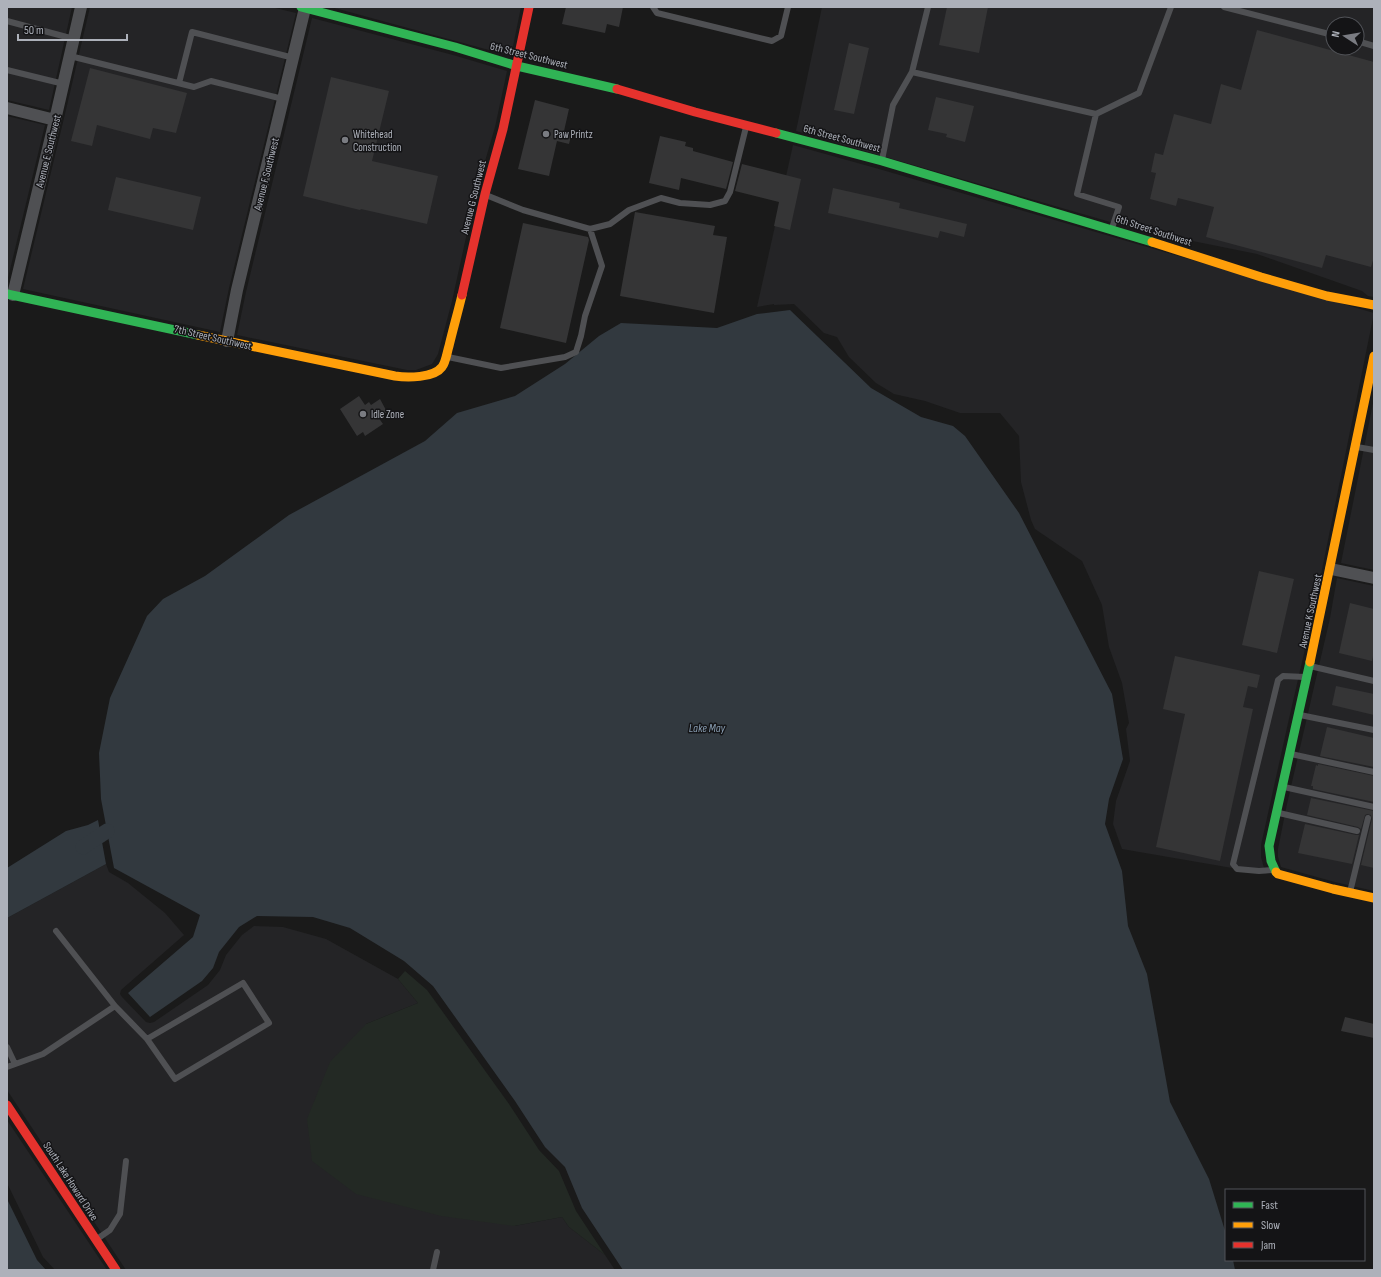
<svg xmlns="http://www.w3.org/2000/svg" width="1381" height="1277" font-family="'Sofia Sans Condensed',sans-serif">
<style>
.built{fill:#242426;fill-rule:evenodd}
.green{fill:#232924}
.water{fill:#32393f}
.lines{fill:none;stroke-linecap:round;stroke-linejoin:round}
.canal{stroke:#32393f;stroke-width:15}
.building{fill:#353536}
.lane{stroke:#4f5053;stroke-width:6}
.street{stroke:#4f5053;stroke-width:12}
.fast{stroke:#30b455;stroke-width:9}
.slow{stroke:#ff9f0a;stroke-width:9}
.jam{stroke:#e5322d;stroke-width:9}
.poi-dot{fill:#7a7c82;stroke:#141416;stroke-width:1.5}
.labels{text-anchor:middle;stroke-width:3;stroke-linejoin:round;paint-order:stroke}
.street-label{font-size:11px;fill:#adb1ba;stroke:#141416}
.poi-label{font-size:11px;fill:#adb1ba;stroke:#141416;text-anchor:start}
.water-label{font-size:12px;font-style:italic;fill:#889db1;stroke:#141416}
</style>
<rect width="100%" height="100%" fill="#1a1a1a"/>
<path class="built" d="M 7,7 L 72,7 L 49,110 L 7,100 Z
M 90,7 L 271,7 L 296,13 L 229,288 L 220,332 L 23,289 L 65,114 Z
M 331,7 L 521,7 L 511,56 Z
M 822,7 L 1374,7 L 1374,297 L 1368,296 L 1362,291 L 1257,254 L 1138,230 L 796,131 ZM 1333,24 L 1357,24 L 1357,48 L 1333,48 Z
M 312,18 L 453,55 L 507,71 L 495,127 L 476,192 L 452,301 L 438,354 L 432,364 L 416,370 L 407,370 L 237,335 L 246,292 Z
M 7,116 L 45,125 L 7,282 Z
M 793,145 L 879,169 L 1374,313 L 1313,614 L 1288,723 L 1261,845 L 1261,857 L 1264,868 L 1262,870 L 1267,874 L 1122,849 L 1113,824 L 1116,801 L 1130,761 L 1126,729 L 1129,723 L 1122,683 L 1109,647 L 1102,605 L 1082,561 L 1035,529 L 1031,520 L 1021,482 L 1019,436 L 1000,413 L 960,413 L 925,401 L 894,394 L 876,383 L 849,357 L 837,337 L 824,333 L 794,304 L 774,305 L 774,304 L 757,307 Z
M 1374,398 L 1374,570 L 1341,563 Z
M 1337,578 L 1374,586 L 1374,891 L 1335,882 L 1281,867 L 1278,857 L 1278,849 L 1287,804 L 1330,618 Z
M 106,864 L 109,872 L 128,883 L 165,913 L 184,935 L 121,990 L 120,994 L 122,997 L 146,1022 L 150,1023 L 154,1022 L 208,985 L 220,970 L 226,955 L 242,935 L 254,926 L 283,927 L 326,939 L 398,979 L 418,1003 L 366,1024 L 514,1226 L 562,1217 L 569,1227 L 605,1255 L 615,1270 L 126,1270 L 7,1090 L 7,918 Z
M 7,1120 L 107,1270 L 55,1270 L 43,1257 L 7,1183 Z"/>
<path class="green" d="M 405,971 L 427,990 L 509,1104 L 539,1150 L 559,1171 L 576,1211 L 605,1255 L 569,1227 L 562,1217 L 514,1226 L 441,1216 L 356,1194 L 312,1161 L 307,1119 L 330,1062 L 366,1024 L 418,1003 L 398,979 Z"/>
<path class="water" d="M 790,310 L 871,388 L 921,417 L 953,426 L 965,436 L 1019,513 L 1112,694 L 1123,759 L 1109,799 L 1105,824 L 1122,871 L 1128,926 L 1147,974 L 1170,1102 L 1209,1179 L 1226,1234 L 1226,1260 L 1233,1260 L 1235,1270 L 623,1270 L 582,1208 L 565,1167 L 545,1147 L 515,1101 L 433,986 L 404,961 L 350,928 L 313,917 L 257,916 L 239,927 L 219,952 L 213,968 L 202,981 L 150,1017 L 128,993 L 193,937 L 200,915 L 114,868 L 101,799 L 99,753 L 110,698 L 147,616 L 163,599 L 205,576 L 289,515 L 425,441 L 457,413 L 515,396 L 565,364 L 599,336 L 621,323 L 717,328 L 757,314 Z
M 98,820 L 106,864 L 7,918 L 7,868 L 66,831 L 88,825 Z
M 7,1199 L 37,1260 L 46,1270 L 7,1270 Z"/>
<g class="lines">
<path class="canal" d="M 83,847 L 107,831"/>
</g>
<path class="building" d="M 566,7 L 623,7 L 619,27 L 607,24 L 605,33 L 562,24 Z
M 947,7 L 988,7 L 979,53 L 939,45 Z
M 1257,30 L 1374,62 L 1374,257 L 1371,267 L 1326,255 L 1322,268 L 1206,237 L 1214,207 L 1178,198 L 1176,206 L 1150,199 L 1156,173 L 1151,172 L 1155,153 L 1163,155 L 1174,114 L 1211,124 L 1221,84 L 1241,90 Z
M 849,43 L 869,48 L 854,114 L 834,110 Z
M 90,68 L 187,93 L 176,133 L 153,128 L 150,139 L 97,125 L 92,146 L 71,141 Z
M 331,77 L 389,91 L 372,161 L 438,176 L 427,224 L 361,209 L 360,210 L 303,196 Z
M 936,97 L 974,106 L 965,142 L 946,137 L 947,134 L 928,130 Z
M 535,100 L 569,109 L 564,131 L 572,132 L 569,144 L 557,141 L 549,176 L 518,169 Z
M 660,136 L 686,142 L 685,146 L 693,148 L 693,151 L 733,162 L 726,189 L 681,178 L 679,190 L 649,183 Z
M 742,164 L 801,179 L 790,230 L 774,226 L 779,202 L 735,191 Z
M 116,177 L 201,197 L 193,230 L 108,210 Z
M 833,188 L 900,203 L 899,208 L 967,224 L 964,237 L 940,231 L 938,238 L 828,213 Z
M 635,212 L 715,226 L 713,235 L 727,237 L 714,313 L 620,296 Z
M 523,223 L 588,237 L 589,240 L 566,343 L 500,328 Z
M 359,396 L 365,405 L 369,402 L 371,405 L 380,399 L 387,412 L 378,417 L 383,424 L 365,436 L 363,432 L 357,436 L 340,409 Z
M 1259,571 L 1294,579 L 1277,653 L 1242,645 Z
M 1350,603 L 1374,609 L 1374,652 L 1372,661 L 1339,653 Z
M 1175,656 L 1260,675 L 1257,688 L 1248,686 L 1243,707 L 1253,709 L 1220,861 L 1156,847 L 1185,714 L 1163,709 Z
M 1336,686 L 1374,694 L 1374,715 L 1332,705 Z
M 1327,727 L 1374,738 L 1374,767 L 1320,756 Z
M 1318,764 L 1374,776 L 1374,802 L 1313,789 L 1313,786 L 1311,786 L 1316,765 L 1318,766 Z
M 1311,798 L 1374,811 L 1374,868 L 1361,865 L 1372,819 L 1371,815 L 1367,814 L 1365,815 L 1361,829 L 1358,827 L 1307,815 Z
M 1305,824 L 1356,835 L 1359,835 L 1352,864 L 1298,853 Z
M 1345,1017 L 1374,1024 L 1374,1038 L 1341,1031 Z"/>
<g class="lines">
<path class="lane" d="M 653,7 L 657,13 L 772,41 L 781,36 L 788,7
M 928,7 L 912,72 L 1096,114 L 1139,93 L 1171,7
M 1224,7 L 1333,35
M 7,21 L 74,39
M 1357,41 L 1374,46
M 70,56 L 194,87 L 211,81 L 283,99
M 7,70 L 64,84
M 179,83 L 192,32 L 294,58
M 1096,114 L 1077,194 L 1119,207 L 1112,228
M 882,160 L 893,105 L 912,72
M 486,195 L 523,210 L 590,229 L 610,224 L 629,210 L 661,198 L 680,203 L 710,205 L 725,201 L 730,192 L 746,127
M 448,357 L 501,368 L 565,357 L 576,352 L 581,336 L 585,316 L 602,266 L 590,229
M 1357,447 L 1374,450
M 1310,666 L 1374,681
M 1300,715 L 1374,730
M 1291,754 L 1374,772
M 1284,787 L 1374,807
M 1279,813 L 1357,831
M 1273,870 L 1259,871 L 1237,869 L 1233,864 L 1278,680 L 1283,676 L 1305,677
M 1350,892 L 1368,818
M 115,1006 L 147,1039 L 243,983 L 269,1023 L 175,1079 L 147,1039
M 7,1047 L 15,1064
M 7,1067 L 43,1054 L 115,1006 L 56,931
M 97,1239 L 110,1230 L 120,1214 L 126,1161
M 433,1270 L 437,1252"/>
<path class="street" d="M 7,108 L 55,120
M 13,295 L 55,120 L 81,7
M 227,341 L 237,290 L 305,8
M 1331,569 L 1374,578"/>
<path class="fast" d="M 301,7 L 455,47 L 517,66 L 617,89
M 776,133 L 882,161 L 1152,242
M 7,294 L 198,335
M 1276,872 L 1271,861 L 1269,846 L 1310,662"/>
<path class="slow" d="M 1152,242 L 1261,277 L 1327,296 L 1374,305
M 198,335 L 395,376 C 407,378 434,378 442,367 C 446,362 447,352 449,346 C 453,329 458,312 462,295
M 1310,662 L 1374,356
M 1276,872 L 1278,874 L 1333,889 L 1374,898"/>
<path class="jam" d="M 617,89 L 695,112 L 776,133
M 462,295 L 485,194 L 503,129 L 529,7
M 7,1105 L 116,1270"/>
</g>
<g class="poi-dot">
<circle cx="546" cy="134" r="4"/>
<circle cx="345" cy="140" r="4"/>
<circle cx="363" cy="414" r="4"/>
</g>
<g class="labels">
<g class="street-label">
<text transform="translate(529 55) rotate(14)" y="4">6th Street Southwest</text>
<text transform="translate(842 138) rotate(15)" y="4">6th Street Southwest</text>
<text transform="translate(48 151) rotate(-76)" y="4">Avenue E Southwest</text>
<text transform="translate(266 174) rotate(-76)" y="4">Avenue F Southwest</text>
<text transform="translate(473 197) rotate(-76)" y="4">Avenue G Southwest</text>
<text transform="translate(1154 230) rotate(18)" y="4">6th Street Southwest</text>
<text transform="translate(213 337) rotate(13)" y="4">7th Street Southwest</text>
<text transform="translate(1310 611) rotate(-78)" y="4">Avenue K Southwest</text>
<text transform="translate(71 1181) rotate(57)" y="4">South Lake Howard Drive</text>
</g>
<g class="poi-label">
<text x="353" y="138">Whitehead<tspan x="353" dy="13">Construction</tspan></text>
<text x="554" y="138">Paw Printz</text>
<text x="371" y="418">Idle Zone</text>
</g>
<g class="water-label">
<text x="707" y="732">Lake May</text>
</g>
</g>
<rect width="1381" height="1277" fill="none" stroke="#adb1ba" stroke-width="16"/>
<rect x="1225" y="1189" width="140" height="72" fill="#141416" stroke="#515358"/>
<rect x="1233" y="1202" width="20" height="6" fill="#30b455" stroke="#515358"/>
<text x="1261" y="1209" font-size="12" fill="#adb1ba">Fast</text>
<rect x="1233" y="1222" width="20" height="6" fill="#ff9f0a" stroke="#515358"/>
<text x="1261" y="1229" font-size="12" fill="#adb1ba">Slow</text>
<rect x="1233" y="1242" width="20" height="6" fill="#e5322d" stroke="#515358"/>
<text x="1261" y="1249" font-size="12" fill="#adb1ba">Jam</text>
<g transform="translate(1345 36) rotate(282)"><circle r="19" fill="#141416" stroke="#515358"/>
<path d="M0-3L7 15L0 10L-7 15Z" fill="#7a7c82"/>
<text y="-6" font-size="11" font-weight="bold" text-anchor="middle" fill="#adb1ba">N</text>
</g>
<path d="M18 34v6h109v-6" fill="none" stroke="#adb1ba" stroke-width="2"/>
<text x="24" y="34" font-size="12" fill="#adb1ba" stroke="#141416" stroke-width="3" paint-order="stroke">50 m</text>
</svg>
